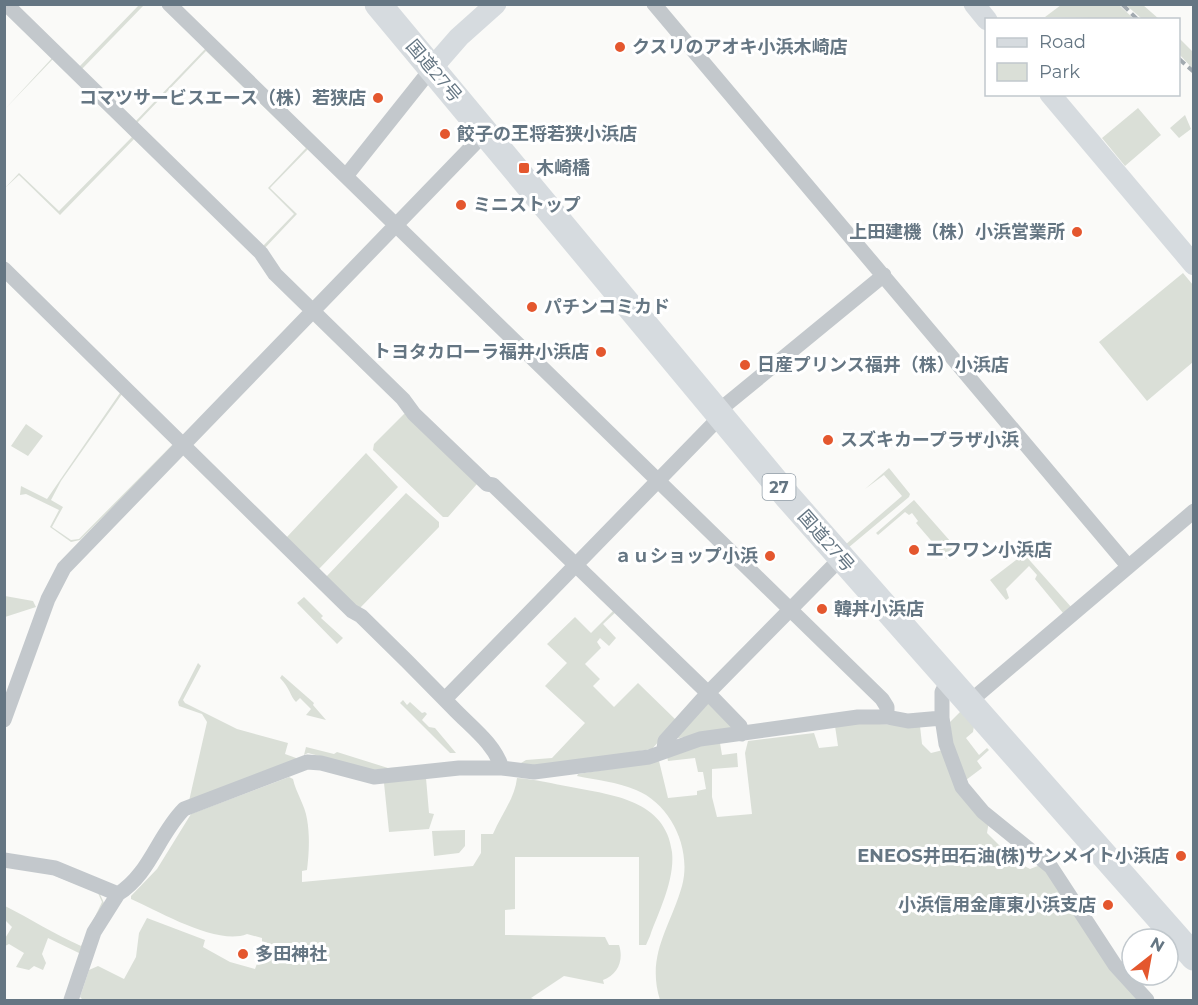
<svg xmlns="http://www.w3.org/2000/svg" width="1198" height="1005" font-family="Montserrat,'Noto Sans JP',sans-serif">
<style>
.green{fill:#dadfd7;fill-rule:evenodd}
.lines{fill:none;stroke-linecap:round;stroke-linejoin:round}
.street{stroke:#c3c8cc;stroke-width:15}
.secondary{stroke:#d6dbdf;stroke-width:21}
.highway{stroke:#d6dbdf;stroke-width:27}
.rail{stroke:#a2aab0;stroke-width:4;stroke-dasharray:9 4.5;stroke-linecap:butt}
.poi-dot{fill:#e4572e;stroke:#fff;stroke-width:2}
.labels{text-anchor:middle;stroke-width:6;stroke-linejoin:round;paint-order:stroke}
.shield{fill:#fff;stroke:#939fa8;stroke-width:1.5}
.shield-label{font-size:16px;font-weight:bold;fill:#657683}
.poi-label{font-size:18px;font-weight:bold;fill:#657683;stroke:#fff;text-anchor:start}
.street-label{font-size:18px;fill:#657683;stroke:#fff}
</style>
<rect width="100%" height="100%" fill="#fafaf8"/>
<path class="green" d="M 1118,4 L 1134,19 L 1045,17 L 1061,5 Z
M 139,5 L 144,5 L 82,69 L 78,68 Z
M 1126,5 L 1143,5 L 1159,19 L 1142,19 Z
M 1179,38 L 1193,52 L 1193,69 L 1179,54 Z
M 206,48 L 309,148 L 270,188 L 297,214 L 264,249 L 134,123 ZM 206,51 L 306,148 L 268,188 L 294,214 L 263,246 L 137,123 Z
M 53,57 L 136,137 L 60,215 L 19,175 L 5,188 L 19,173 L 59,211 L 132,137 L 53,59 L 5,109 Z
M 1138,108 L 1161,135 L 1125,166 L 1102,138 Z
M 1185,115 L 1191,129 L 1179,138 L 1170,128 Z
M 1183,273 L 1193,285 L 1193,362 L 1147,401 L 1099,342 Z
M 122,390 L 176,444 L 80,540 L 71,542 L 50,527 L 59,510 L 26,494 L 20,495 L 21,486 L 47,499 ZM 122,394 L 173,444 L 79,539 L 71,540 L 52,527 L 63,507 L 51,500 L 61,481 Z
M 404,414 L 407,414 L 477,484 L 448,517 L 443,517 L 373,450 L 374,444 Z
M 26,424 L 43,436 L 28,456 L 11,446 Z
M 366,453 L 398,487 L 318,570 L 286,538 Z
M 889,468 L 910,494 L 909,497 L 848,548 L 845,545 L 902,496 L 884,475 L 865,489 Z
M 406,493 L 439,522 L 439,527 L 359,609 L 326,577 Z
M 914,500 L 958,550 L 947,559 L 916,523 L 918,521 L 912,513 L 909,515 L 905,512 L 878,535 L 876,533 Z
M 1024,554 L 1072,608 L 1063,613 L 1035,579 L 1037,575 L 1029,566 L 1006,589 L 1009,598 L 1006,600 L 990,580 Z
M 5,596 L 33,601 L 36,607 L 5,617 Z
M 304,597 L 323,616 L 321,618 L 343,638 L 337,644 L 297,603 Z
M 615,609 L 617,611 L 603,624 L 616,638 L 609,646 L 600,638 L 597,642 L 601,648 L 585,664 L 600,679 L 593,686 L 614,707 L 638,683 L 677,721 L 652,749 L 539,767 L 521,763 L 526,760 L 552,758 L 585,723 L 545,686 L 567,663 L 547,644 L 575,617 L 591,633 Z
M 198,663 L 201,666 L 183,700 L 185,703 L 237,729 L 288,743 L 285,754 L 296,758 L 296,761 L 189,801 L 207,722 L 202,714 L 179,706 L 178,702 Z
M 282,675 L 314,703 L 313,705 L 326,720 L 306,715 L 311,709 L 300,698 L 296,702 C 290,696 290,688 280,678 Z
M 708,699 L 734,728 L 674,739 Z
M 403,700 L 407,705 L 410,702 L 422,713 L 425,712 L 427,714 L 422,720 L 429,727 L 435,728 L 456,753 L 450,753 L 400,703 Z
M 961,711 L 974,726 L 973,732 L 966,738 L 979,755 L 987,748 L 989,750 L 977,761 L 982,768 L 966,780 L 952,743 L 950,722 Z
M 859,723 L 920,726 L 922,744 L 931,753 L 943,750 L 989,821 L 987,833 L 1015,861 L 1030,869 L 1043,864 L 1141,1000 L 660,1000 C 646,955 670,928 682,886 C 692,849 671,804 636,790 C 617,782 596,780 577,776 L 578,774 L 659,761 L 668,798 L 697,795 L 697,791 L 706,789 L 703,772 L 698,772 L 695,758 L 668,761 L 667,756 L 691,747 L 720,743 L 722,755 L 737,753 L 738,767 L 712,769 L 712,797 L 717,817 L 752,814 L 745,753 L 748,741 L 814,733 L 819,748 L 838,746 L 835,726 Z
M 306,747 L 334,754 L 337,752 L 388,768 L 419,767 L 372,770 L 308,753 L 304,755 Z
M 289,777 L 293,779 C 296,793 305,805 307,819 C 310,836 309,854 307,870 L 302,871 L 302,882 L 473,866 L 481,853 L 481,834 L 493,834 C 501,815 515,798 517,778 C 535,779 553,784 571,787 C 612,795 666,800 672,852 C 675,880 659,911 650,936 L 646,945 L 639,945 L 639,857 L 515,857 L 515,909 L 505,910 L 505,935 L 605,937 L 609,945 L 619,945 C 624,960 618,975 603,980 L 604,984 L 564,976 L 531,998 L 536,1000 L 83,1000 L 80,997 L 89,970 L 98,966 L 124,979 L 136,957 L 139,933 L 147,918 L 205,940 L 203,947 L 230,962 L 255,969 L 262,950 L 262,938 L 247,934 C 218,946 160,912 131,899 L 131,896 L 157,869 L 191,814 Z
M 426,778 L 429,813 L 434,814 L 429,829 L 389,832 L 384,783 Z
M 465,830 L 465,846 L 459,853 L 434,856 L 432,831 Z
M 35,868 L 99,892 L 104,903 L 81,954 L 48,938 L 42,954 L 46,963 L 43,970 L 34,966 L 29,970 L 16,967 L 24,953 L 9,944 L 5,946 L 4,940 L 12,927 L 5,920 L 5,906 C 31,919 54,934 81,946 L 102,902 L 98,893 Z"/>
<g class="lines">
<path class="street" d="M 6,4 L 261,253 L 275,274 L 403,399 L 414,414 L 487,484 L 493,485 L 708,693 L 740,726 L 742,734
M 169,4 L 882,699 L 887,707 L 887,717
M 654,4 L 1128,566
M 346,176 L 432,68
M 4,269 L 352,611 L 361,616 C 392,646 423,677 453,708 C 471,727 494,743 502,768
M 717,412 L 884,275
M 948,680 L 942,692 L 942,718 L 946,744 L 962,787 L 983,812 L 1051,867 L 1115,965 L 1147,1000
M 445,699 L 721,416
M 968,703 L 1194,511
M 4,720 L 48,599 L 64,568 L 485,133
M 664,749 L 665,741 L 708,693 L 840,559
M 4,860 L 55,868 L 118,894 C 150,874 158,835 184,809 L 307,762 L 321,763 L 374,777 L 459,768 L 502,768 L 534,772 L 649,757 L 700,739 L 858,717 L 887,717 L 908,721 L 942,718
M 71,1000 L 94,932 L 118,894"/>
<path class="secondary" d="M 974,4 L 987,20
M 432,68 L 459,37 L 496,4
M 1050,94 L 1194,265"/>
<path class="highway" d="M 378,4 L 788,497 L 1194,957"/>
<path class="rail" d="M 1122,4 L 1138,20
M 1178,58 L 1194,72"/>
</g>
<g class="poi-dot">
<circle cx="620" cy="47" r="6"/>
<circle cx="378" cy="98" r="6"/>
<circle cx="445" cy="134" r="6"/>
<rect x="518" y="162" width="12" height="12" rx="3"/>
<circle cx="461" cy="205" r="6"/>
<circle cx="1077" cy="232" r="6"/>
<circle cx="532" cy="307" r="6"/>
<circle cx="601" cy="352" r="6"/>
<circle cx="745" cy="365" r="6"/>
<circle cx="828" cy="440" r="6"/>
<circle cx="914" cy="550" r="6"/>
<circle cx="770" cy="556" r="6"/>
<circle cx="822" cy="609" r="6"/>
<circle cx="1181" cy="856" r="6"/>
<circle cx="1108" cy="905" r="6"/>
<circle cx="243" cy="954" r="6"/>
</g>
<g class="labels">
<rect class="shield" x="762.5" y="474" width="33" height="26" rx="4.5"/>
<g class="shield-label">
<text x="779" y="493">27</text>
</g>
<g class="poi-label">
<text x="632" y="53">クスリのアオキ小浜木崎店</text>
<text x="366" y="104" text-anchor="end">コマツサービスエース（株）若狭店</text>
<text x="457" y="140">餃子の王将若狭小浜店</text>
<text x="536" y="174">木崎橋</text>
<text x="473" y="211">ミニストップ</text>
<text x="1065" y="238" text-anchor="end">上田建機（株）小浜営業所</text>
<text x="544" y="313">パチンコミカド</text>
<text x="589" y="358" text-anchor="end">トヨタカローラ福井小浜店</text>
<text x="757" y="371">日産プリンス福井（株）小浜店</text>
<text x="840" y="446">スズキカープラザ小浜</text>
<text x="926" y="556">エフワン小浜店</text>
<text x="758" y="562" text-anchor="end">ａｕショップ小浜</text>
<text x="834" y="615">韓丼小浜店</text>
<text x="1169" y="862" text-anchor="end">ENEOS井田石油(株)サンメイト小浜店</text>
<text x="1096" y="911" text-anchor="end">小浜信用金庫東小浜支店</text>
<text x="255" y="960">多田神社</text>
</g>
<g class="street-label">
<text transform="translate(434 71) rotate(50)" y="6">国道27号</text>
<text transform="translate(826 541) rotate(49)" y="6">国道27号</text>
</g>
</g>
<rect width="1198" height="1005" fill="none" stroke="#657683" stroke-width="12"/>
<rect x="985" y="18" width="195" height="78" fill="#ffffff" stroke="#c1c8cd" stroke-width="1.5"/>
<rect x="997" y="38" width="30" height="9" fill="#d6dbdf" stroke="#c1c8cd" stroke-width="1.5"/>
<text x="1039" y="48" font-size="18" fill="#657683">Road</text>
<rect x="997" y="63" width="30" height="18" fill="#dadfd7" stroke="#c1c8cd" stroke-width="1.5"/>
<text x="1039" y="78" font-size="18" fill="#657683">Park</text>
<g transform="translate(1150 957) rotate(31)"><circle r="28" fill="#ffffff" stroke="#c1c8cd" stroke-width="1.5"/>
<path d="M0-4.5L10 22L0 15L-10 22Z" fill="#e4572e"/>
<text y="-9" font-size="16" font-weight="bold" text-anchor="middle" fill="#657683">N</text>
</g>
</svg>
